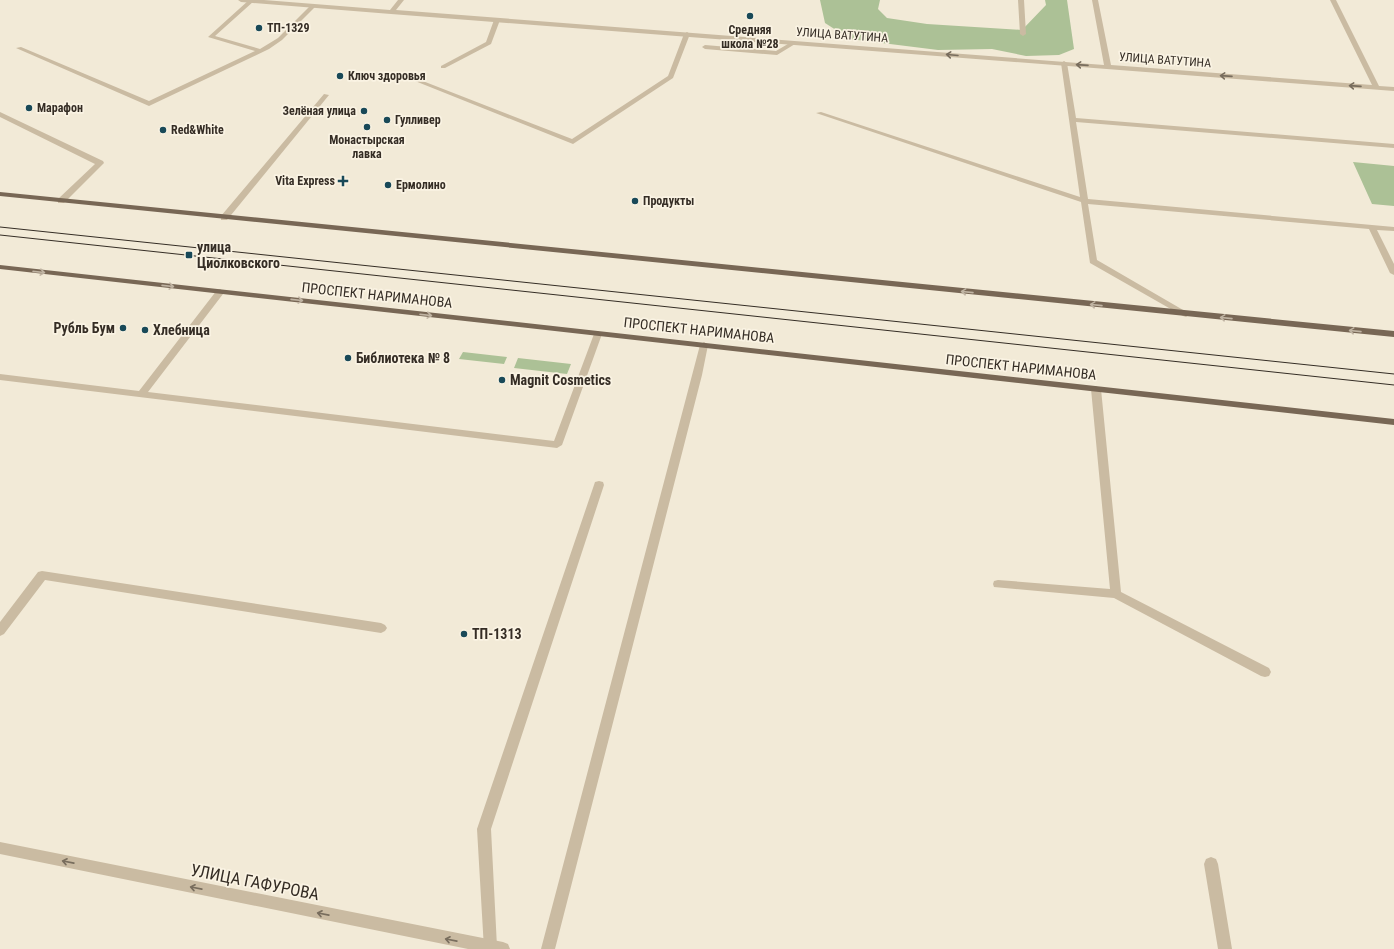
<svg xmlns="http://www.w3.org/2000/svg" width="1394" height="949" font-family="'Roboto Condensed',sans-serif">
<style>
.green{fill:#acc196}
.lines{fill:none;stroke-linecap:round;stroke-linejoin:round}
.lane{fill:#cabba2;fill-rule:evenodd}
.street{fill:#cabba2;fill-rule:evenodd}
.primary{fill:#786755;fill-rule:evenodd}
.tram{stroke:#352d25;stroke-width:1}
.oneway{stroke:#786d5d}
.oneway2{stroke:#c0b4a3}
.poi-dot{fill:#194958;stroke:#faf3e3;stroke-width:1.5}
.labels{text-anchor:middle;stroke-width:3.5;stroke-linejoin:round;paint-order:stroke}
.far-poi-label{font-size:12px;font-weight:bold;fill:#352d25;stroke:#faf3e3;text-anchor:start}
.far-street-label{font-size:12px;fill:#352d25;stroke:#faf3e3}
.poi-label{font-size:14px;font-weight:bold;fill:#352d25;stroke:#faf3e3;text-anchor:start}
.street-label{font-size:14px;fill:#352d25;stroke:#faf3e3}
.near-street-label{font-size:17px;fill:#352d25;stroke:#faf3e3}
</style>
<rect width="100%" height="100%" fill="#f2ead7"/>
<path class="green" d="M 820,0 L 880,0 L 878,9 L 887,18 L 927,24 L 1022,30 L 1046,5 L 1045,0 L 1067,0 L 1074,49 L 1059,55 L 1026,56 L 992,49 L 938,50 L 850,39 L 825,23 Z
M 1353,162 L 1394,166 L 1394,206 L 1372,204 Z
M 463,352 L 507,357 L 504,364 L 459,359 Z
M 518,358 L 571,364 L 567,374 L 514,368 Z"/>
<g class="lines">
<path class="lane" d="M 249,0 L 254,1 L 215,36 L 260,49 L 278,38 L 311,5 L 316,6 L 282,40 L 269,49 L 149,106 L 16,48 L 21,47 L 149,101 L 255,51 L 208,37 Z
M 1018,0 L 1024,0 L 1026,34 L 1023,36 L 1020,34 Z
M 497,18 L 500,20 L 491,44 L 445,68 L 441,68 L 441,66 L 486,42 L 494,20 Z
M 687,32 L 690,34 L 673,78 L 573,144 L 410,79 L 415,78 L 572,139 L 668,76 L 684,34 Z
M 793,41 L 795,42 L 795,44 L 777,55 L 705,49 L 702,47 L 705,45 L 776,51 Z
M 1064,61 L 1067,63 L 1076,118 L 1394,144 L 1394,148 L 1076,122 L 1088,199 L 1394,227 L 1394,231 L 1377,230 L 1394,264 L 1394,275 L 1390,273 L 1369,229 L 1088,204 L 1097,260 L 1190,314 L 1186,317 L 1183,316 L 1090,263 L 1081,202 L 816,113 L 821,112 L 1080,197 L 1061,63 Z
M 324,94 L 329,95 L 227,220 L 221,220 L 221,216 Z
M 0,112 L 103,161 L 104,163 L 64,203 L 58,203 L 58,199 L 95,164 L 0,117 Z
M 220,289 L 224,292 L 223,294 L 148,392 L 554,441 L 594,334 L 598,331 L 602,334 L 562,445 L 557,448 L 0,380 L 0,374 L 139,391 L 217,290 Z
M 1096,386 L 1101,389 L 1121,592 L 1269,668 L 1271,672 L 1269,676 L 1265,677 L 1261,676 L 1114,598 L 994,587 L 993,584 L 994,581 L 998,580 L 1110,589 L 1091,389 Z
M 599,481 L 603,482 L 604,485 L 491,829 L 497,947 L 496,949 L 484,949 L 477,829 L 594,485 L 595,482 Z
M 42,571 L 381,623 L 385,625 L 387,628 L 385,631 L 381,633 L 45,580 L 4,634 L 0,636 L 0,622 L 38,572 Z
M 1211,857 L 1216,859 L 1218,864 L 1232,949 L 1218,949 L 1204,864 L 1206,859 Z"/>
<path class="street" d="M 238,0 L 264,0 L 390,10 L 398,0 L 404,0 L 396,10 L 1104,65 L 1092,0 L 1098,0 L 1111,65 L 1372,85 L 1330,0 L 1336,0 L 1379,86 L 1394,87 L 1394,91 L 391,14 L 241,2 Z
M 704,342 L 708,345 L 702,375 L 555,949 L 541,949 L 700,345 Z
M 0,842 L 503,942 L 508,944 L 510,949 L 468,949 L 0,854 Z"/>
<path class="primary" d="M 0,192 L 1394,331 L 1394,337 L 0,196 Z
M 0,265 L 1394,419 L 1394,425 L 0,269 Z"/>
<path class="tram" d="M 0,227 L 1394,374
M 0,235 L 1394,385"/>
</g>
<defs><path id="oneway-shaft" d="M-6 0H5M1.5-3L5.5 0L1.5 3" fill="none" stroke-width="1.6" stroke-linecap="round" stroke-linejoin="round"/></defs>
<g class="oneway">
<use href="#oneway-shaft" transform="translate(952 55) rotate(-175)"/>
<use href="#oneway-shaft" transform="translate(1082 65) rotate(-176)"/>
<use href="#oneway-shaft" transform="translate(1226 76) rotate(-176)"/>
<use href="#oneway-shaft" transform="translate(1355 86) rotate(-176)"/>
<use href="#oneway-shaft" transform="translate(68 862) rotate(-169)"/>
<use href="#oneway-shaft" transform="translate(196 888) rotate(-169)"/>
<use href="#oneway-shaft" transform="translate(323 914) rotate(-169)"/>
<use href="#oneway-shaft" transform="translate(451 940) rotate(-169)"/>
</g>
<g class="oneway2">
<use href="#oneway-shaft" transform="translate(39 272) rotate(6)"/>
<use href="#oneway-shaft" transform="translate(168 286) rotate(6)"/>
<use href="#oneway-shaft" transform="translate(967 292) rotate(-174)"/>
<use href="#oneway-shaft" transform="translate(297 300) rotate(6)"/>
<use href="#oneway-shaft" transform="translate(1096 305) rotate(-174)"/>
<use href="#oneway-shaft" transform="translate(426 315) rotate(6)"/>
<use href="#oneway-shaft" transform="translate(1226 318) rotate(-174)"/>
<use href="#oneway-shaft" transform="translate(1355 331) rotate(-174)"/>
</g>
<g class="poi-dot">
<circle cx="750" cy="16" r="4"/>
<circle cx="259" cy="28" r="4"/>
<circle cx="340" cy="76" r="4"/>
<circle cx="29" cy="108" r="4"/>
<circle cx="364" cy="111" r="4"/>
<circle cx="387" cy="120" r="4"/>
<circle cx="367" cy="127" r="4"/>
<circle cx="163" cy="130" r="4"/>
<path d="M341 175h4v4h4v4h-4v4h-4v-4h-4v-4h4z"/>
<circle cx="388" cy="185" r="4"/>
<circle cx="635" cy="201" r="4"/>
<rect x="185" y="251" width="8" height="8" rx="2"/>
<circle cx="123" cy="328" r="4"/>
<circle cx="145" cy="330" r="4"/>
<circle cx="348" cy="358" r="4"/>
<circle cx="502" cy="380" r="4"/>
<circle cx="464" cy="634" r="4"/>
</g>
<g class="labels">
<g class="far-poi-label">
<text x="267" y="32">ТП-1329</text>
<text x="750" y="34" text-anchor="middle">Средняя<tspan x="750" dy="14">школа №28</tspan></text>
<text x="348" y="80">Ключ здоровья</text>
<text x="37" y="112">Марафон</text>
<text x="356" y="115" text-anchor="end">Зелёная улица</text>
<text x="395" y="124">Гулливер</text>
<text x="171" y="134">Red&amp;White</text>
<text x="367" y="144" text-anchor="middle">Монастырская<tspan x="367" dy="14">лавка</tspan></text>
<text x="335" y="185" text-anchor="end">Vita Express</text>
<text x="396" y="189">Ермолино</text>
<text x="643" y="205">Продукты</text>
</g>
<g class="far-street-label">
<text transform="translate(842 35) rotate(4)" y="4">УЛИЦА ВАТУТИНА</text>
<text transform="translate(1165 60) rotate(4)" y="4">УЛИЦА ВАТУТИНА</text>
</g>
<g class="poi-label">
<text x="197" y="252">улица<tspan x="197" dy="16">Циолковского</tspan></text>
<text x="115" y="333" text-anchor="end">Рубль Бум</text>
<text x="153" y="335">Хлебница</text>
<text x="356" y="363">Библиотека № 8</text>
<text x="510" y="385">Magnit Cosmetics</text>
<text x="472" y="639">ТП-1313</text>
</g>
<g class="street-label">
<text transform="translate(377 295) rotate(6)" y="5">ПРОСПЕКТ НАРИМАНОВА</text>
<text transform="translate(699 330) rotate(6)" y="5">ПРОСПЕКТ НАРИМАНОВА</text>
<text transform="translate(1021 367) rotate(6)" y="5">ПРОСПЕКТ НАРИМАНОВА</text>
</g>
<g class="near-street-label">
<text transform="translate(255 882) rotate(11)" y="6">УЛИЦА ГАФУРОВА</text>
</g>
</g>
</svg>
